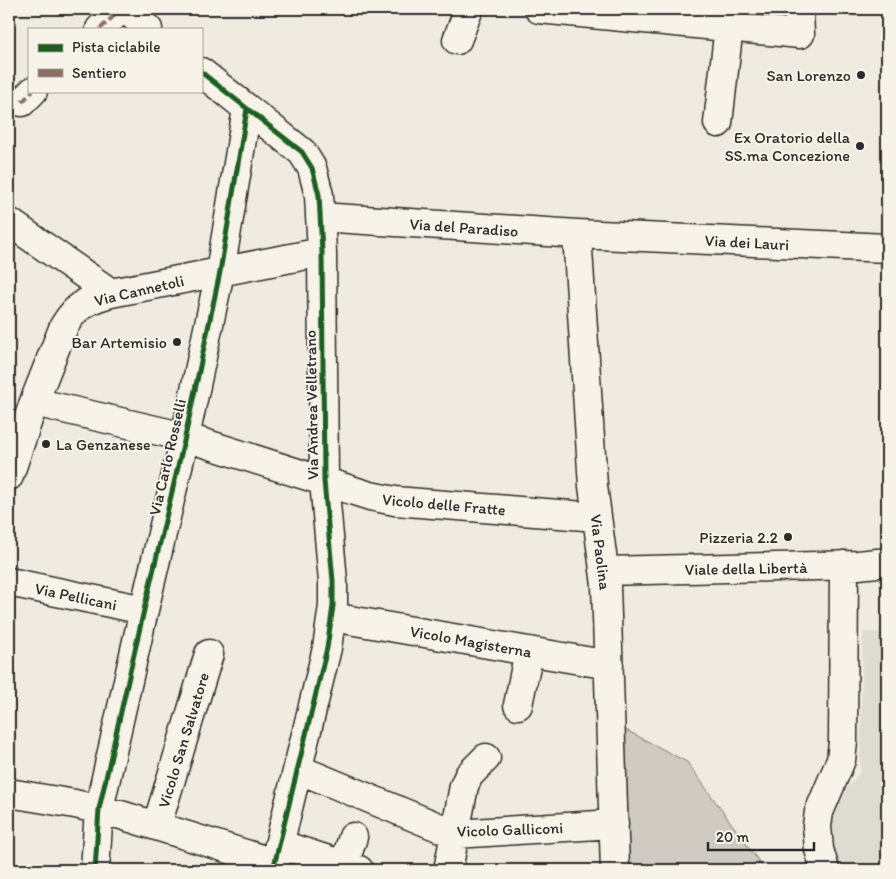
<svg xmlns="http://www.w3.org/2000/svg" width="896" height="879" font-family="Itim,sans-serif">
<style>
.built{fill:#dedbd1}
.green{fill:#cfcbc2;stroke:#7d7b76}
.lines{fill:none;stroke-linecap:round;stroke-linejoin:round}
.minor-casing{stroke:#2b2b2b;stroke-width:31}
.minor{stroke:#f7f3e8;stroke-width:28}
.quiet{stroke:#8d6e63;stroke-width:4;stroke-dasharray:8 4;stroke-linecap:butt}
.cycleway-casing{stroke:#f7f3e8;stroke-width:8}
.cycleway{stroke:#1b5e20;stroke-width:5}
.poi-dot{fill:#2b2b2b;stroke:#f7f3e8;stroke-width:2}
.labels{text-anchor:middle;stroke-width:4;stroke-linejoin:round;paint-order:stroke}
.poi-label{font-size:16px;fill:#2b2b2b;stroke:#f7f3e8;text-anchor:end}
.street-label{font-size:16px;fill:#2b2b2b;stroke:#f7f3e8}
</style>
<rect width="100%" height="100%" fill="#efebe0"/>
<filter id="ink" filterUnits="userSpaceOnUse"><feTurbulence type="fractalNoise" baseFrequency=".02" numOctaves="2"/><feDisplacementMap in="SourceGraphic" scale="10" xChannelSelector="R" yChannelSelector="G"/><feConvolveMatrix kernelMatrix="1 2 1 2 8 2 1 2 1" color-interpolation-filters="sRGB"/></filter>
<g filter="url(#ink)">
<path class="built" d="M 863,632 L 887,633 L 887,870 L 840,870 L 832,855 L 830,823 L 837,801 L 860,772 Z"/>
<path class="green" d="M 624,729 L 687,762 L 765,870 L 628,870 Z"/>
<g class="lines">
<g class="minor-casing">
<path id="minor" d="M 126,9 L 148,29
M 539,9 L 800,34 L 799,9
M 100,29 L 121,9
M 457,40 L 469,9
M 201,72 L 302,152 L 312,168 L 319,195 L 322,252 L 324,481 L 333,581 L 333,606 L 327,648 L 273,870
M 22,102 L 33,91
M 718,123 L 729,26
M 320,217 L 577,234 L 887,248
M 9,222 L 111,293
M 577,234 L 593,486 L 606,585 L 615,870
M 34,402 L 185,437 L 370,496 L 395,501 L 597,517
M 9,476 L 34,402 L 64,326 C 76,306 88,299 111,293 L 322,252
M 605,571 L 858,565 L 887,562
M 9,582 L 144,610
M 332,617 L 609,665
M 518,705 L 529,651
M 298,769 L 455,834 L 614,824
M 9,793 L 75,804 L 121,815 L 274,863
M 157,825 L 209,654
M 279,844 L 359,870
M 344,865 L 353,837
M 95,870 L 99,809 L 144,610 L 185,437 L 220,272 L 247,109
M 448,870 L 464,786 L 469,775 L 486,758
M 825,870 L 819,849 L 817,826 L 819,812 L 841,760 L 843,742 L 844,565"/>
</g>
<use href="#minor" class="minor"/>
<path class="quiet" d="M 100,29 L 121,9
M 22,102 L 33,91"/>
<g class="cycleway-casing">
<path id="cycleway" d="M 201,72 L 302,152 L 312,168 L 319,195 L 322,252 L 324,481 L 333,581 L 333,606 L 327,648 L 273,870
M 95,870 L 99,809 L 144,610 L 185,437 L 220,272 L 247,109"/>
</g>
<use href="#cycleway" class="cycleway"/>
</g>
</g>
<g class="poi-dot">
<circle cx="861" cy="75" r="5"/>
<circle cx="860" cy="146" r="5"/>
<circle cx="177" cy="342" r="5"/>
<circle cx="46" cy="444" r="5"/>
<circle cx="788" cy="537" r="5"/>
</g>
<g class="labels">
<g class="poi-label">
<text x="851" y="81">San Lorenzo</text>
<text x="850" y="143">Ex Oratorio della<tspan x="850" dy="18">SS.ma Concezione</tspan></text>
<text x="167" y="348">Bar Artemisio</text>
<text x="56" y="450" text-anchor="start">La Genzanese</text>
<text x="778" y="543">Pizzeria 2.2</text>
</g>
<g class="street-label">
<text transform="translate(464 227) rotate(4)" y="6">Via del Paradiso</text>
<text transform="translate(747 242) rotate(3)" y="6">Via dei Lauri</text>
<text transform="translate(139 290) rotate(-13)" y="6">Via Cannetoli</text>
<text transform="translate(311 405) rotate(-91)" y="6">Via Andrea Velletrano</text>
<text transform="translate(167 457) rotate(-77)" y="6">Via Carlo Rosselli</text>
<text transform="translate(444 504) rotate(5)" y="6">Vicolo delle Fratte</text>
<text transform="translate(601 552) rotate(83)" y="6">Via Paolina</text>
<text transform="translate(746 568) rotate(-1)" y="6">Viale della Libertà</text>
<text transform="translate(76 596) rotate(12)" y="6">Via Pellicani</text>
<text transform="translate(471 641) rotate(10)" y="6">Vicolo Magisterna</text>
<text transform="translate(183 740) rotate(-73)" y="6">Vicolo San Salvatore</text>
<text transform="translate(510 829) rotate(-2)" y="6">Vicolo Galliconi</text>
</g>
</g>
<rect width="896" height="879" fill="none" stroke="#f7f3e8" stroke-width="30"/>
<rect x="15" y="15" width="866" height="849" fill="none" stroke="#2b2b2b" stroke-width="2" filter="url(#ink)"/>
<rect x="28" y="28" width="175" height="65" fill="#f7f3e8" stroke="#a5a39c"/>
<rect x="38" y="44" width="25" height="8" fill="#1b5e20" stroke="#a5a39c"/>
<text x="72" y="52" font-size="15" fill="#2b2b2b">Pista ciclabile</text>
<rect x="38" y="69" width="25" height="8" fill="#8d6e63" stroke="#a5a39c"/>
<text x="72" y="78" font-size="15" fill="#2b2b2b">Sentiero</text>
<path d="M708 842v8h106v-8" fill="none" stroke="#2b2b2b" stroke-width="2.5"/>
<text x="716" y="842" font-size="15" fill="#2b2b2b" stroke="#f7f3e8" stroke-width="4" paint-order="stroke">20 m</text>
</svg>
